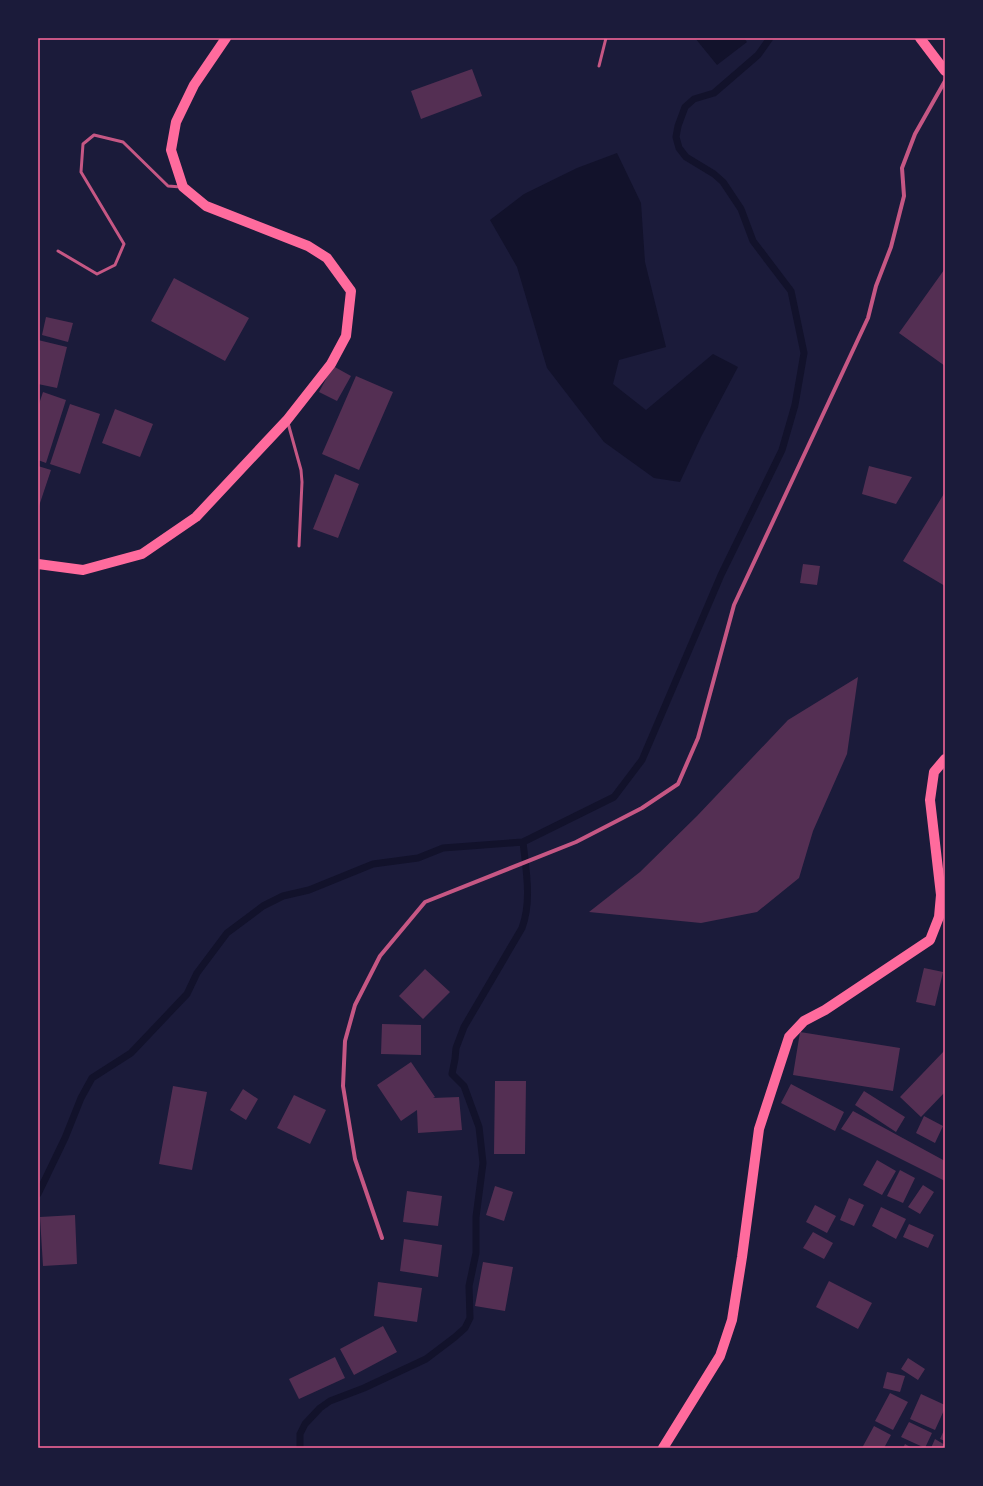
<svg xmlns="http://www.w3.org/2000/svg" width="983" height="1486" font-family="'Libre Baskerville',serif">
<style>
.water{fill:#12122b}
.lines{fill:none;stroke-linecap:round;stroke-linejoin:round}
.stream{stroke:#12122b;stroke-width:7}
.building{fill:#542f53}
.service{stroke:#c65784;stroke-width:3}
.minor{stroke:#c65784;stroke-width:4}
.primary{stroke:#ff6b9d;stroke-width:10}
.neatline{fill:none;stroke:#ff6b9d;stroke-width:1.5}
</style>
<rect width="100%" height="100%" fill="#1b1b3a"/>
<path class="water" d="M 695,38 L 744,38 L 747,42 L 717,65 Z
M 617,153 L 641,203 L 645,262 L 666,347 L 619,360 L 613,384 L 646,410 L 713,354 L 738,367 L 701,437 L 680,482 L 654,478 L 604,442 L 547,368 L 517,267 L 490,220 L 524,194 L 577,168 Z"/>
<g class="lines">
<path class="stream" d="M 38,1194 L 65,1138 L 81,1098 L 92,1078 L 131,1053 L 187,994 L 197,973 L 227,933 L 263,906 L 283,896 L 309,890 L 373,864 L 418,858 L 443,848 L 523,842 L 614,797 L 642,760 L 721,575 L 782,450 L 795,405 L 804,353 L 791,291 L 753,241 L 741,209 L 723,182 L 714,174 L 686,157 L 679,148 L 676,137 L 678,126 L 685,107 L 694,99 L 714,93 L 758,55 L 770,38
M 300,1448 L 300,1434 L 305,1424 L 320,1408 L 330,1401 L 364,1388 L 426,1359 L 455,1337 L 465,1328 L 470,1318 L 469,1286 L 476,1253 L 476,1217 L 483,1163 L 479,1127 L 464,1086 L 452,1074 L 455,1059 L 456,1048 L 464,1027 L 522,928 C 532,901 526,870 523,842"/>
</g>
<path class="building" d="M 472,69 L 482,96 L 421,119 L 411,91 Z
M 944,270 L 945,271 L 945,366 L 899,333 Z
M 174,278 L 249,318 L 225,361 L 151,321 Z
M 46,317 L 73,323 L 68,342 L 42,335 Z
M 38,340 L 67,347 L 57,388 L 38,384 Z
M 333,366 L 351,376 L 337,401 L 319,392 Z
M 356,376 L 393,392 L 359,470 L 322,454 Z
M 43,392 L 66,400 L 46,463 L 38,460 L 38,407 Z
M 70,404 L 100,414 L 80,474 L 50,464 Z
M 115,409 L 153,424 L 140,457 L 102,443 Z
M 38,466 L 51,470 L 39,506 L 38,505 Z
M 869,466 L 912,477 L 896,504 L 862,494 Z
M 335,474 L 359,484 L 338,538 L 313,529 Z
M 945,492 L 945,586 L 903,561 Z
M 803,564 L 820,566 L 817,585 L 800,583 Z
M 858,677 L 847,754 L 813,831 L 799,878 L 757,912 L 701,923 L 589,912 L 640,872 L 697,816 L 788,720 Z
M 924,968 L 943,972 L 935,1006 L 916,1002 Z
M 425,969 L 450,992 L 423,1019 L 399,996 Z
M 382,1024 L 421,1025 L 421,1055 L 381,1054 Z
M 800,1032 L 900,1048 L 893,1091 L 793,1075 Z
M 945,1050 L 945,1092 L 921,1117 L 900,1097 Z
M 411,1062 L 435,1097 L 433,1098 L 459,1097 L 462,1130 L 418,1133 L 417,1110 L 401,1121 L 377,1085 Z
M 495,1081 L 526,1081 L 525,1154 L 494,1154 Z
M 791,1084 L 844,1112 L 835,1131 L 781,1103 Z
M 173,1086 L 207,1092 L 192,1170 L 159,1164 Z
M 243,1089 L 258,1099 L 246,1120 L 230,1110 Z
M 864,1091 L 905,1117 L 896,1132 L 855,1105 Z
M 294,1095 L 326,1110 L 310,1144 L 277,1128 Z
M 853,1111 L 945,1161 L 945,1181 L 841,1129 Z
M 924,1116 L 943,1126 L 935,1143 L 916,1133 Z
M 877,1160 L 896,1171 L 882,1195 L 863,1185 Z
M 900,1170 L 915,1178 L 903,1203 L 887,1196 Z
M 923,1185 L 934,1192 L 920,1214 L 908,1207 Z
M 495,1186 L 513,1192 L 504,1221 L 486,1215 Z
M 407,1191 L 442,1196 L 438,1226 L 403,1222 Z
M 849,1198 L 864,1205 L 854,1226 L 840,1220 Z
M 815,1205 L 836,1216 L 827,1233 L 806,1222 Z
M 881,1207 L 906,1219 L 896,1239 L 872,1226 Z
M 75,1215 L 77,1264 L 43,1266 L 40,1217 Z
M 909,1224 L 934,1235 L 928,1248 L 903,1237 Z
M 813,1232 L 833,1243 L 824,1259 L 803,1248 Z
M 404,1239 L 442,1245 L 438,1277 L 400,1271 Z
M 483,1262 L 513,1267 L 505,1311 L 475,1306 Z
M 829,1281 L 872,1303 L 858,1329 L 816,1307 Z
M 378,1282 L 422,1288 L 417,1322 L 374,1316 Z
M 383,1326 L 397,1352 L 354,1375 L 340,1349 Z
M 335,1357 L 345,1378 L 299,1399 L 289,1379 Z
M 908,1358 L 925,1369 L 918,1380 L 901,1369 Z
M 887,1372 L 905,1376 L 900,1392 L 883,1388 Z
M 890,1393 L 908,1402 L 893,1430 L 875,1421 Z
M 921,1394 L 945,1405 L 945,1408 L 935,1430 L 910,1419 Z
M 909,1422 L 932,1433 L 925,1448 L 901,1437 Z
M 874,1426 L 891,1435 L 884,1448 L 862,1448 Z
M 945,1428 L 945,1441 L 940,1439 Z
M 935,1439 L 945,1445 L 945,1448 L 931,1448 Z
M 905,1444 L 912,1448 L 903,1448 Z"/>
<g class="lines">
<path class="service" d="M 599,66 L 606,38
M 58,251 L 97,274 L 115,265 L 124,244 L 81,172 L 83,144 L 94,135 L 123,142 L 168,186 L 181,187
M 288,423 L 301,470 L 302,482 L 299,546"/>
<path class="minor" d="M 382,1238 L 355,1159 L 343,1086 L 345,1041 L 355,1005 L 380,956 L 425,902 L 576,842 L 642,808 L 678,784 L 698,738 L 734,605 L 868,318 L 876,286 L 891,247 L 904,196 L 902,168 L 915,134 L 945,81"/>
<path class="primary" d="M 920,38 L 945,71
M 38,564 L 83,570 L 142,554 L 196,517 L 287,420 L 331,364 L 346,336 L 351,291 L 327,258 L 308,246 L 206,206 L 183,187 L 171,150 L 176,122 L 194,85 L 226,38
M 663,1448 L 720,1356 L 732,1320 L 742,1257 L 759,1129 L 789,1037 L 804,1021 L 825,1010 L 930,940 L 939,917 L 941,895 L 930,800 L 934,772 L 945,759"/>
</g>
<rect width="983" height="1486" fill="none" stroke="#1b1b3a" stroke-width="78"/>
<rect x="39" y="39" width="905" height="1408" class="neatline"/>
</svg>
